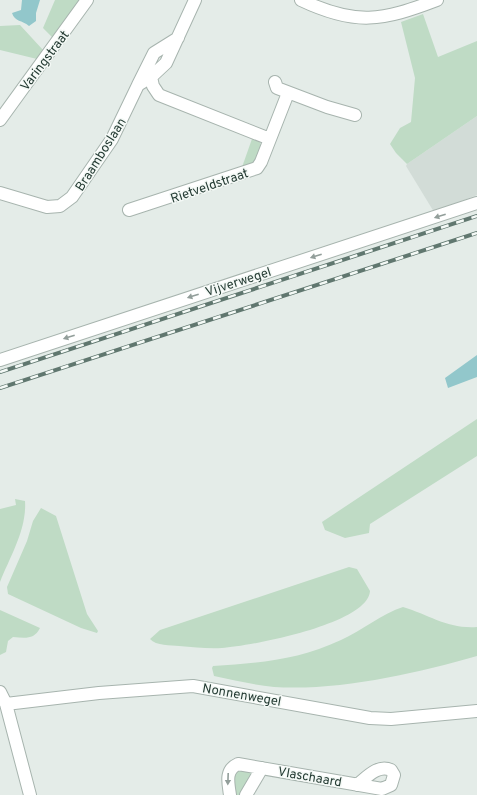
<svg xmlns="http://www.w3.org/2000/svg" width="477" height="795" font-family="Overpass,sans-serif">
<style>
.built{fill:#d2dcd7}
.green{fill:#bfdbc5}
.water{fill:#92c7cb}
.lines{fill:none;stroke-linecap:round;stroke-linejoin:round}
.minor-casing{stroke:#a7b4ae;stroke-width:14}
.minor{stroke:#fff;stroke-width:12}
.rail-casing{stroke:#60776f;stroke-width:4}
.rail{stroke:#f4f9f6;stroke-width:2.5;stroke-dasharray:8;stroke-linecap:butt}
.oneway{fill:#929e9a}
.labels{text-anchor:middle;stroke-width:3;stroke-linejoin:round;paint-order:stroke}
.street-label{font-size:13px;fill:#253c34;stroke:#f4f9f6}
</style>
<rect width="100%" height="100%" fill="#e4ece8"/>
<path class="built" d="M 477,116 L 477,195 L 434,212 L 406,166 L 407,164 Z"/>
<path class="green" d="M 55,0 L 82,0 L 53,38 L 43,28 Z
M 423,14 L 438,57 L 477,41 L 477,116 L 407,164 L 396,153 L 390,144 L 400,128 L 411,122 L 415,78 L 401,22 Z
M 20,25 L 43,50 L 37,59 L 0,50 L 0,26 Z
M 253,136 C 266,145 261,149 257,162 L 241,170 Z
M 477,419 L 477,456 L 370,524 L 369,533 L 345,538 L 325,530 L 322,522 Z
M 15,499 L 25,501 C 27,529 10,557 0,582 L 0,509 L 16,505 Z
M 41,508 L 56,516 L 87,614 L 98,631 L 97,633 L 81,628 L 8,594 L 7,587 L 27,541 L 33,521 Z
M 349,567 L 357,569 L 370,591 C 368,624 251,646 222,648 C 208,649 194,647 179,646 C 171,645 156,646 150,639 L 160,630 Z
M 403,607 C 430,615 447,629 477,627 L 477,656 C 414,674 339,691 274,687 C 254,685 234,680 214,676 L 212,668 L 213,666 C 260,663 298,660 341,640 C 361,631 383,613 403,607 Z
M 0,610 L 40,628 C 34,640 25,638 13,637 L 8,641 L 6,652 L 0,655 Z
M 236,768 L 250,771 L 251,773 L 242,795 L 232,795 L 232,773 Z"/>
<path class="water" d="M 22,0 L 40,0 L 36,13 L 36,21 L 29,26 C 22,20 15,22 12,13 L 21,10 Z
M 477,355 L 477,377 L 448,388 L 445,378 Z"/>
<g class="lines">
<g class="minor-casing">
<path id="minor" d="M 301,0 C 356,26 382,21 437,0
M 151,77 L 153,86 L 159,95 L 270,139
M 275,82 L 277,88 L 327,107 L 355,115
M 138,85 L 154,53 L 178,38
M 0,120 L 87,0
M 0,193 L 47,207 L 60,206 L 72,197 L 112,139 L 138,85 L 151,77 L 166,63 L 195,0
M 129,210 L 257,168 L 261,162 L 288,93
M 0,360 L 477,203
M 0,692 L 6,704 L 30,795
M 6,704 L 99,693 L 193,686 L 370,718 L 391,719 L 477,711
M 230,795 C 228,782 225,770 238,764 L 382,789 L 391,785 L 394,775 L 391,770 C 378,764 367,777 357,785
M 246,795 L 262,768"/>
</g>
<use href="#minor" class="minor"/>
<g class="rail-casing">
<path id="rail" d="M 0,372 L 477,216
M 0,388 L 477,233"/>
</g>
<use href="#rail" class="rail"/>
</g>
<defs><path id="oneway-solid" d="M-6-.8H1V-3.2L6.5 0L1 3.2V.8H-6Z"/></defs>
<g class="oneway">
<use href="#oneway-solid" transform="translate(440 216) rotate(162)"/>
<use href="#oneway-solid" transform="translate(316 256) rotate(162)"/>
<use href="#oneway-solid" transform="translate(193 296) rotate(162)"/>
<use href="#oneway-solid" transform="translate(69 337) rotate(162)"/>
<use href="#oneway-solid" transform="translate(228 779) rotate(92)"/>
</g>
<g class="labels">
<g class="street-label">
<text transform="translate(44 60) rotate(-53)" y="5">Varingstraat</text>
<text transform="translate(100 154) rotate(-58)" y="5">Braamboslaan</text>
<text transform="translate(209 185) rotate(-19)" y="5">Rietveldstraat</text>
<text transform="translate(238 281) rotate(-18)" y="5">Vijverwegel</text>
<text transform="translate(242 694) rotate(10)" y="5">Nonnenwegel</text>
<text transform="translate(310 776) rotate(10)" y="5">Vlaschaard</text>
</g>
</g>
</svg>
